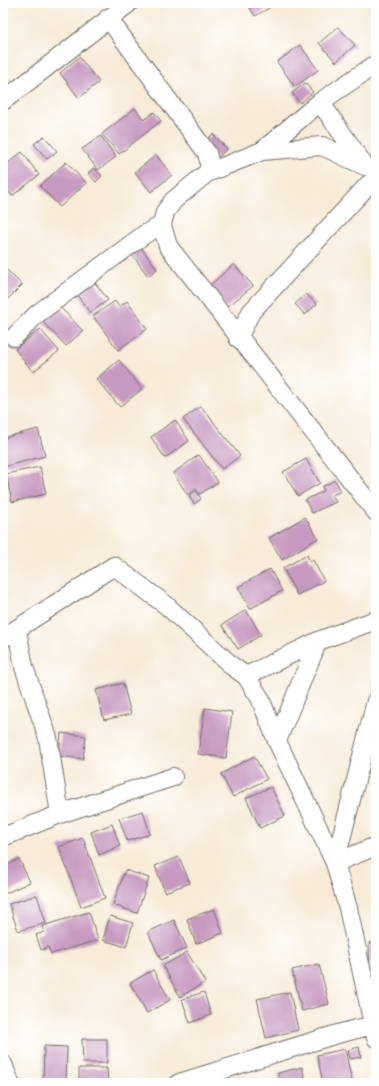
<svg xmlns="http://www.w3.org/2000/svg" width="379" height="1086" font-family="Mynerve,sans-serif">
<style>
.building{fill:#c69ac0}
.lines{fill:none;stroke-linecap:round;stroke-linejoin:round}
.minor-casing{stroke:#726e68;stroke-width:20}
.minor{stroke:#fff;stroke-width:18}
</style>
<rect width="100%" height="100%" fill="#fff"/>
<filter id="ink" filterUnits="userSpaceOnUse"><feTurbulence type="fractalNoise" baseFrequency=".025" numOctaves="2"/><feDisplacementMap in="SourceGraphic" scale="8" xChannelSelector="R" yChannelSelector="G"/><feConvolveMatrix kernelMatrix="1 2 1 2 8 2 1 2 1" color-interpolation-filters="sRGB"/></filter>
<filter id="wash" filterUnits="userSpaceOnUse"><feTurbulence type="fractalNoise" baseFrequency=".012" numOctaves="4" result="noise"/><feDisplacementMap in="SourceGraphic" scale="16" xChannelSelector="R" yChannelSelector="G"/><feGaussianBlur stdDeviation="0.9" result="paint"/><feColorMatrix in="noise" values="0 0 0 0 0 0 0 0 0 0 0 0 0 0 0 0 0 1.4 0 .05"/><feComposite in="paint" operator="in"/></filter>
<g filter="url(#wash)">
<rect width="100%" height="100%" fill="#f7ebd8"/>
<g id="blocks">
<path class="building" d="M 247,3 L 278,3 L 255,16 Z
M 338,27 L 355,45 L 336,62 L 319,43 Z
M 300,45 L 318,70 L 295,87 L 277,62 Z
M 79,57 L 99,82 L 79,98 L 60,73 Z
M 305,83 L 313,92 L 300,103 L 292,93 Z
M 135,108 L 144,120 L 154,112 L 161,121 L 119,154 L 102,134 Z
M 213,134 L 227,149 L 217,158 L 203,143 Z
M 44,136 L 57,151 L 47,159 L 34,144 Z
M 101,136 L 116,157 L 98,170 L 82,149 Z
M 22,152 L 39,175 L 12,196 L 3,184 L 3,167 Z
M 156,155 L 172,175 L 151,192 L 135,172 Z
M 66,162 L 86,183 L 60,207 L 40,186 Z
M 94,168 L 102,176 L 96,182 L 88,173 Z
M 137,242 L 157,269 L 148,276 L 128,249 Z
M 234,264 L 253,286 L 226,308 L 208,287 Z
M 3,266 L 22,285 L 3,304 Z
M 93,280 L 108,300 L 90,313 L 75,292 Z
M 306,294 L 317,304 L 305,315 L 295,304 Z
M 115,301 L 119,307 L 127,301 L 147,329 L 118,350 L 93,316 Z
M 57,304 L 83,331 L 66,346 L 40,319 Z
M 40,329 L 59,351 L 33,372 L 15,349 Z
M 119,360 L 142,389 L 120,407 L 96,379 Z
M 201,406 L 240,456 L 222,469 L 183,419 Z
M 175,420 L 189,441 L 165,458 L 151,437 Z
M 38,429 L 45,456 L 3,467 L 3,438 Z
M 199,455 L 218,482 L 200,494 L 196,489 L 188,495 L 173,473 Z
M 306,459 L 320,483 L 298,496 L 283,472 Z
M 40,467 L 46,494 L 12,502 L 6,474 Z
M 335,480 L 341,491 L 332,495 L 336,502 L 312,513 L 305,500 L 324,491 L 322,487 Z
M 196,491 L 201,499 L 194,504 L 189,496 Z
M 305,517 L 318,538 L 282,560 L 269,538 Z
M 307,555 L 310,562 L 313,560 L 324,581 L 297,595 L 283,568 Z
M 270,569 L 282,591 L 250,609 L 238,587 Z
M 246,610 L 261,635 L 238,649 L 222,625 Z
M 123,683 L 131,714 L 104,720 L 96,690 Z
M 205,708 L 232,712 L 226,758 L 198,754 Z
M 61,733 L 86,736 L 83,759 L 59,756 Z
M 254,756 L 267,779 L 233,797 L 221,774 Z
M 271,787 L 285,816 L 260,828 L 246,798 Z
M 143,811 L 150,834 L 127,841 L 119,818 Z
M 112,824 L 120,846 L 99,855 L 91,832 Z
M 83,838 L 105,898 L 81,907 L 59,847 Z
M 179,857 L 190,883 L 165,892 L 155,866 Z
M 19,859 L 30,882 L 4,894 L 3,867 Z
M 125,870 L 149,878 L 137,913 L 113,905 Z
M 37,895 L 46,923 L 18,931 L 9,904 Z
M 214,909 L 223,933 L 196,944 L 187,919 Z
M 89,912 L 98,940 L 51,954 L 48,947 L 41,950 L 36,935 L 44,932 L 42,926 Z
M 110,916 L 133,923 L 126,947 L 103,940 Z
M 174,920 L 187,948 L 161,960 L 148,932 Z
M 369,943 L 376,943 L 376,980 L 370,980 Z
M 187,952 L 205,982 L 180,997 L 163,966 Z
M 319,964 L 329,1004 L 302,1011 L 292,970 Z
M 153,970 L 170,1000 L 147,1013 L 130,983 Z
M 204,992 L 211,1015 L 190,1023 L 182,999 Z
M 290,992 L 298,1030 L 266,1038 L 257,999 Z
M 82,1039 L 107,1039 L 107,1063 L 83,1063 Z
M 44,1046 L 67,1047 L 66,1083 L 43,1083 Z
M 359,1047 L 361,1057 L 350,1059 L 348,1050 Z
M 345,1049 L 352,1082 L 323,1083 L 317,1055 Z
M 302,1067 L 306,1083 L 280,1083 L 278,1073 Z
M 79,1068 L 107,1068 L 108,1083 L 79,1083 Z"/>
</g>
</g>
<g filter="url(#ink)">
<use href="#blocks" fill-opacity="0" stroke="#726e68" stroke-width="1"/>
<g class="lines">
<g class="minor-casing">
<path id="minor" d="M 108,18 L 207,153 L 210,165 L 207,173 L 174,200 L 165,212 L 162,225 L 168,246 L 376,512
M 3,101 L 129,3
M 320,102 L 364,165
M 262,151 L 322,146 L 365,166
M 207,173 L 262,151 L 320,102 L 376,64
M 14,337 L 37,314 L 145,234 L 162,225
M 238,338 L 251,312 L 368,185 L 376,179
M 17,630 L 24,667 L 48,738 L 60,814
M 3,638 L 114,566 L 166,605 L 232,666 L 246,676 L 260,698 L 277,741 L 335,863 L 348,908 L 376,1038
M 246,676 L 318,641
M 277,741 L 318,641 L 376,620
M 3,837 L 60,814 L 173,777
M 335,863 L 376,701
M 335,863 L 376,846
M 3,1064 L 10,1083
M 179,1083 L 334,1035 L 376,1024"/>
</g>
<use href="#minor" class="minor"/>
</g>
</g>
<rect width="379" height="1086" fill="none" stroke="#fff" stroke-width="16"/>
</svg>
